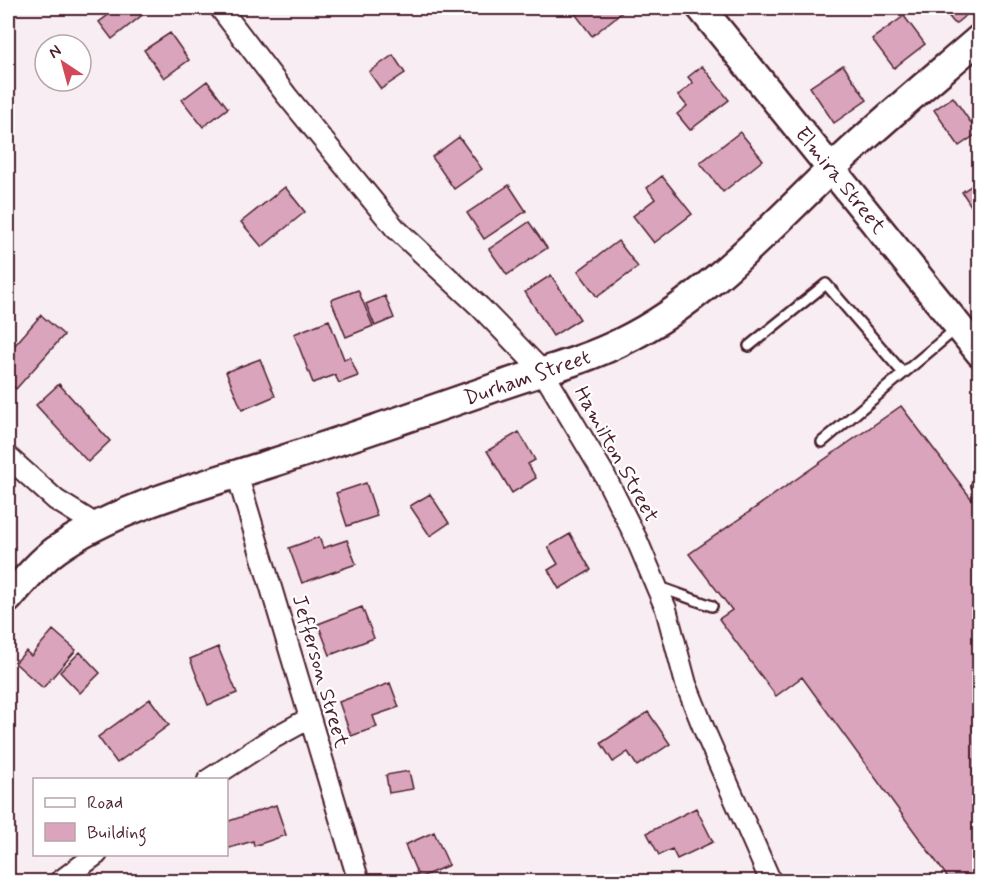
<svg xmlns="http://www.w3.org/2000/svg" width="987" height="889" font-family="Mynerve,sans-serif">
<style>
.building{fill:#daa4bc;stroke:#4a1f2b;stroke-width:1.5}
.lines{fill:none;stroke-linecap:round;stroke-linejoin:round}
.lane-casing{stroke:#4a1f2b;stroke-width:14}
.street-casing{stroke:#4a1f2b;stroke-width:24}
.secondary-casing{stroke:#4a1f2b;stroke-width:32}
.lane{stroke:#fff;stroke-width:9}
.street{stroke:#fff;stroke-width:20}
.secondary{stroke:#fff;stroke-width:27}
.labels{text-anchor:middle;stroke-width:4.5;stroke-linejoin:round;paint-order:stroke}
.street-label{font-size:21px;fill:#4a1f2b;stroke:#fff}
</style>
<rect width="100%" height="100%" fill="#f8edf2"/>
<filter id="ink" filterUnits="userSpaceOnUse"><feTurbulence type="fractalNoise" baseFrequency=".0167" numOctaves="2"/><feDisplacementMap in="SourceGraphic" scale="12" xChannelSelector="R" yChannelSelector="G"/><feConvolveMatrix kernelMatrix="1 2 1 2 8 2 1 2 1" color-interpolation-filters="sRGB"/></filter>
<g filter="url(#ink)">
<path class="building" d="M 112,8 L 143,8 L 146,12 L 112,39 L 99,22 L 115,10 Z
M 577,8 L 625,8 L 626,9 L 592,36 L 573,11 Z
M 942,8 L 975,8 L 955,24 Z
M 904,16 L 925,44 L 894,68 L 872,39 Z
M 170,33 L 189,60 L 164,78 L 144,50 Z
M 393,55 L 405,73 L 381,89 L 369,72 Z
M 843,65 L 867,100 L 834,123 L 810,87 Z
M 702,66 L 729,100 L 690,130 L 677,114 L 687,106 L 678,95 L 693,83 L 688,77 Z
M 207,81 L 228,108 L 203,127 L 182,100 Z
M 953,97 L 978,133 L 959,146 L 934,110 Z
M 740,132 L 763,160 L 723,192 L 700,163 Z
M 459,137 L 482,169 L 454,189 L 432,157 Z
M 662,176 L 692,214 L 654,243 L 633,216 L 655,199 L 647,188 Z
M 980,180 L 980,218 L 979,218 L 962,192 Z
M 509,185 L 526,211 L 484,239 L 467,213 Z
M 285,187 L 305,212 L 262,247 L 241,222 Z
M 529,222 L 547,248 L 507,275 L 489,249 Z
M 618,241 L 638,267 L 597,297 L 578,271 Z
M 551,275 L 580,319 L 553,336 L 525,292 Z
M 358,290 L 373,326 L 346,337 L 331,300 Z
M 385,296 L 394,318 L 375,326 L 366,304 Z
M 41,315 L 64,335 L 16,389 L 8,381 L 8,353 Z
M 329,320 L 344,359 L 350,357 L 358,376 L 339,383 L 335,375 L 313,383 L 294,334 Z
M 260,359 L 275,396 L 242,410 L 226,372 Z
M 59,384 L 110,441 L 88,462 L 36,405 Z
M 901,406 L 980,510 L 980,882 L 951,882 L 802,677 L 776,696 L 719,619 L 732,610 L 689,554 Z
M 519,432 L 535,460 L 528,464 L 536,478 L 512,493 L 487,451 Z
M 366,483 L 377,516 L 347,526 L 336,493 Z
M 430,494 L 449,523 L 430,536 L 410,506 Z
M 570,534 L 591,570 L 559,589 L 548,570 L 558,564 L 548,547 Z
M 319,537 L 323,548 L 347,540 L 356,564 L 302,583 L 289,548 Z
M 362,607 L 374,638 L 330,655 L 318,624 Z
M 53,630 L 76,650 L 43,688 L 15,663 L 26,651 L 31,656 Z
M 218,647 L 237,693 L 208,705 L 190,659 Z
M 80,652 L 100,673 L 80,693 L 60,672 Z
M 390,683 L 399,707 L 373,716 L 377,727 L 351,736 L 339,702 Z
M 150,699 L 169,725 L 117,763 L 98,737 Z
M 648,712 L 670,744 L 637,766 L 628,752 L 613,762 L 601,743 Z
M 409,771 L 413,789 L 389,793 L 386,775 Z
M 276,805 L 286,835 L 254,846 L 253,841 L 226,849 L 226,822 Z
M 696,808 L 713,842 L 677,859 L 672,849 L 659,855 L 647,833 Z
M 434,832 L 449,865 L 419,878 L 405,845 Z"/>
<g class="lines">
<g class="lane-casing">
<path id="lane" d="M 749,346 L 826,284 L 903,373
M 822,442 L 957,328
M 977,485 L 980,483
M 659,587 L 712,606"/>
</g>
<g class="street-casing">
<path id="street" d="M 220,8 L 287,96 L 395,228 L 480,307 L 543,372 L 604,474 L 636,538 L 666,609 L 686,684 L 706,734 L 771,882
M 8,457 L 56,500 L 98,526
M 237,474 L 359,882
M 208,780 L 268,741 L 310,718
M 59,882 L 97,854"/>
</g>
<g class="secondary-casing">
<path id="secondary" d="M 701,8 L 980,353
M 8,599 C 23,582 38,563 56,550 C 114,508 201,486 269,464 C 347,439 425,412 502,385 C 542,371 583,361 621,342 C 700,304 766,232 829,171 C 877,125 929,82 980,38"/>
</g>
<use href="#lane" class="lane"/>
<use href="#street" class="street"/>
<use href="#secondary" class="secondary"/>
</g>
</g>
<g class="labels">
<g class="street-label">
<text transform="translate(841 180) rotate(51)" y="7">Elmira Street</text>
<text transform="translate(527 377) rotate(-19)" y="7">Durham Street</text>
<text transform="translate(617 454) rotate(61)" y="7">Hamilton Street</text>
<text transform="translate(321 671) rotate(74)" y="7">Jefferson Street</text>
</g>
</g>
<rect width="987" height="889" fill="none" stroke="#fff" stroke-width="30"/>
<rect x="15" y="15" width="957" height="859" fill="none" stroke="#4a1f2b" stroke-width="2" filter="url(#ink)"/>
<rect x="33" y="778" width="195" height="78" fill="#ffffff" stroke="#b7a5aa" stroke-width="1.5"/>
<rect x="45" y="798" width="30" height="9" fill="#ffffff" stroke="#b7a5aa" stroke-width="1.5"/>
<text x="87" y="808" font-size="18" fill="#4a1f2b">Road</text>
<rect x="45" y="823" width="30" height="18" fill="#daa4bc" stroke="#b7a5aa" stroke-width="1.5"/>
<text x="87" y="838" font-size="18" fill="#4a1f2b">Building</text>
<g transform="translate(63 63) rotate(324)"><circle r="28" fill="#ffffff" stroke="#b7a5aa" stroke-width="1.5"/>
<path d="M0-4.5L10 22L0 15L-10 22Z" fill="#d1495b"/>
<text y="-9" font-size="16" font-weight="bold" text-anchor="middle" fill="#4a1f2b">N</text>
</g>
</svg>
